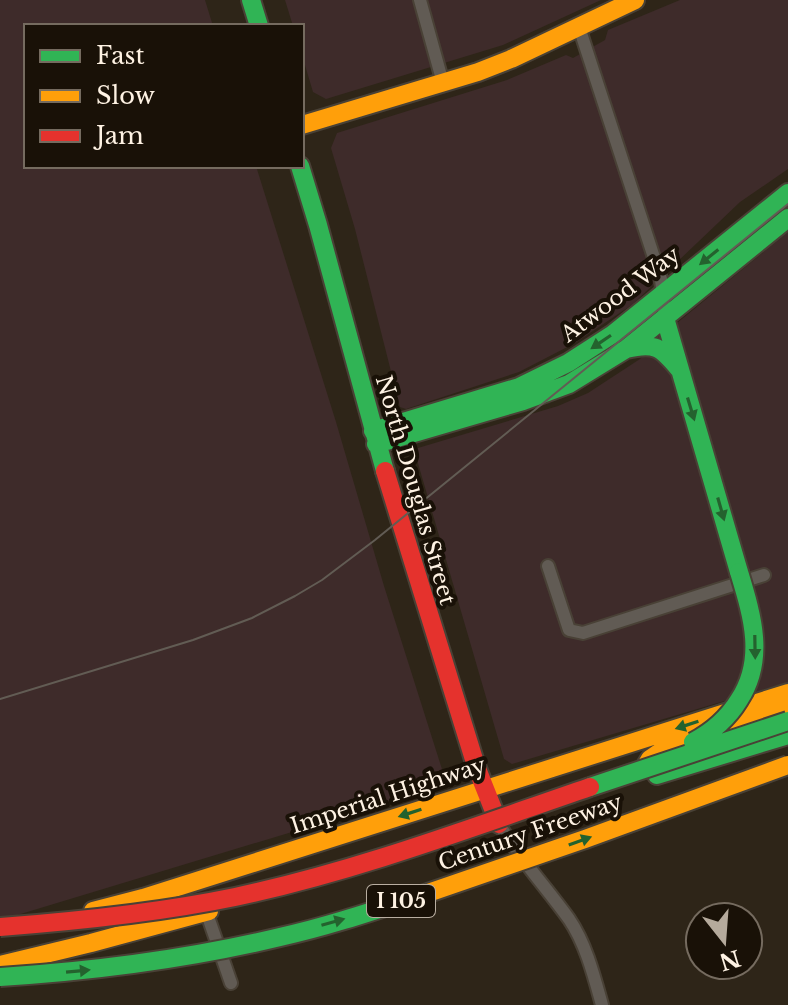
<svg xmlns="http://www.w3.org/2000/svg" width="788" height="1005" font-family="'Libre Baskerville',serif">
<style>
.commercial{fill:#3e2b2a}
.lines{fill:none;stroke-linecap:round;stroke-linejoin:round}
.street-casing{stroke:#494136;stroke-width:16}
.fast-casing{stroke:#494136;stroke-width:22}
.slow-casing{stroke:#494136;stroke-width:22}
.jam-casing{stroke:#494136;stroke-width:22}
.street{stroke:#615b54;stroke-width:12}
.fast{stroke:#30b455;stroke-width:18}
.slow{stroke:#ff9f0a;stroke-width:18}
.jam{stroke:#e5322d;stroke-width:18}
.tram{stroke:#625c54;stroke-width:2}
.fast-bridge-casing{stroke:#494136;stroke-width:22;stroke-linecap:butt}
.slow-bridge-casing{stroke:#494136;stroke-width:22;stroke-linecap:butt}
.jam-bridge-casing{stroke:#494136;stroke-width:22;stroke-linecap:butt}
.fast-bridge{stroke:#30b455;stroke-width:18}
.slow-bridge{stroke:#ff9f0a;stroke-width:18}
.jam-bridge{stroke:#e5322d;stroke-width:18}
.oneway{fill:#24622e}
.labels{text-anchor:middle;stroke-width:8;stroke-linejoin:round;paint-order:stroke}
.shield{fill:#191107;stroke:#b9aea1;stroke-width:2}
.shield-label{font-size:20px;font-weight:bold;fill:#fef2e3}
.street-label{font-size:22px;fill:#fef2e3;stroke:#191107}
</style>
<rect width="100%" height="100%" fill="#2e2518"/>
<path class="commercial" d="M 0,0 L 205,0 L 213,26 L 26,26 L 26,166 L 256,166 L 336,422 L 384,586 L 447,785 L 14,916 L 0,916 Z
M 285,0 L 601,0 L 503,45 L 326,99 L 313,92 L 302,55 L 302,26 L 293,26 Z
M 680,0 L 788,0 L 788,169 L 740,202 L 633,304 L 575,343 L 519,372 L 406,409 L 400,407 L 355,229 L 331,148 L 337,133 L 507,80 L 566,55 L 573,58 L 605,40 L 608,30 Z
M 788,232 L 788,682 L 512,764 L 504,759 L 415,453 L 418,448 L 558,406 L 588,393 L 640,359 L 677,323 Z"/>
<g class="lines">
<g class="street-casing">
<path id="street" d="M 420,0 L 443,83
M 579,27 L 661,279 L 665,318
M 548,566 L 569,630 L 583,633 L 764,575
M 499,824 C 519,858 546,887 569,919 C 586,944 594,976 602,1005
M 206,911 L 231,983"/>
</g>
<g class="fast-casing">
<path id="fast" d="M 251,0 L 259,26
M 300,166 L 318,225 L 385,471
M 665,318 L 739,572
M 626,349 C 655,342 661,347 679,369
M 373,431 L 519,387 L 568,363 L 613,334 L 788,193
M 376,444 L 523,401 L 569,384 L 626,349 L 788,218
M 657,775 L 788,735"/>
</g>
<g class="slow-casing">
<path id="slow" d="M 302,125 L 478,72 L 511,59 L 635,0
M 644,769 L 650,759 L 669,746 L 788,710
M 93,911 L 143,898 L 788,693
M 0,965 L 91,943 L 209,911"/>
</g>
<g class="jam-casing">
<path id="jam" d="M 385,471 L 476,766 L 499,824"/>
</g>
<use href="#street" class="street"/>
<use href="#fast" class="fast"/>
<use href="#slow" class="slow"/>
<use href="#jam" class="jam"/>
<path class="tram" d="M 0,699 L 193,640 L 252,618 L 295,596 L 322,580 L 375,540 L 788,204"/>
<g class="fast-bridge-casing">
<path id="fast-bridge" d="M 693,742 C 712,732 728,718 739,700 C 766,659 752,615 739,572
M 590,787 L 788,721
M 0,977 C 94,971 188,959 280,937 C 330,926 379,909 428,893"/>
</g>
<g class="slow-bridge-casing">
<path id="slow-bridge" d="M 428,893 L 585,839 L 788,765"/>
</g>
<g class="jam-bridge-casing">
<path id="jam-bridge" d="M 0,927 C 79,921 158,913 235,897 C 357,871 473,827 590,787"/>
</g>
<use href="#fast-bridge" class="fast-bridge"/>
<use href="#slow-bridge" class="slow-bridge"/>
<use href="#jam-bridge" class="jam-bridge"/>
</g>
<defs><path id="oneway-solid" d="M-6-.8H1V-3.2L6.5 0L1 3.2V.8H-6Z" transform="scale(2)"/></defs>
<g class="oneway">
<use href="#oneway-solid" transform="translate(709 257) rotate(141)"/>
<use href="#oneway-solid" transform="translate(601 342) rotate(146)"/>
<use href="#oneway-solid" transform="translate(691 409) rotate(73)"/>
<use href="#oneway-solid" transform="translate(721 509) rotate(74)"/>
<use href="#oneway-solid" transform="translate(755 647) rotate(89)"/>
<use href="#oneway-solid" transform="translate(687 725) rotate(162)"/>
<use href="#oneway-solid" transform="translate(410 813) rotate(162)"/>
<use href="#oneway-solid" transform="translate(580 841) rotate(-20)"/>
<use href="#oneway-solid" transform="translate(333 922) rotate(-16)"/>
<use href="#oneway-solid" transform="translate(78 971) rotate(-5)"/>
</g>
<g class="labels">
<rect class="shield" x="367" y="885" width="68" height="32" rx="6"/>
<g class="shield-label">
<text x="401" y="908">I 105</text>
</g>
<g class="street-label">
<text transform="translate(620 294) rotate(-37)" y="8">Atwood Way</text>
<text transform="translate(416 490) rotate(74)" y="8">North Douglas Street</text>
<text transform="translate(388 795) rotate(-18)" y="8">Imperial Highway</text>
<text transform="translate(530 832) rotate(-19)" y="8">Century Freeway</text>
</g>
</g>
<rect x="24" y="24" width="280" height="144" fill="#191107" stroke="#756b5f" stroke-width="2"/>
<rect x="40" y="50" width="40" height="12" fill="#30b455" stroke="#756b5f" stroke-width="2"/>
<text x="96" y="64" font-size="24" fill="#fef2e3">Fast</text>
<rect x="40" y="90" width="40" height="12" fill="#ff9f0a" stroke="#756b5f" stroke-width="2"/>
<text x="96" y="104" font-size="24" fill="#fef2e3">Slow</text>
<rect x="40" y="130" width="40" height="12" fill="#e5322d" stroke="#756b5f" stroke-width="2"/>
<text x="96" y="144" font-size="24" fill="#fef2e3">Jam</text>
<g transform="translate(724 941) rotate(163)"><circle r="38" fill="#191107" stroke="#756b5f" stroke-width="2"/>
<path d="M0-6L14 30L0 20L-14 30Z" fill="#b5aa9c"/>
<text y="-12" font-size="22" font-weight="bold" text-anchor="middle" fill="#fef2e3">N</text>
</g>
</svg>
